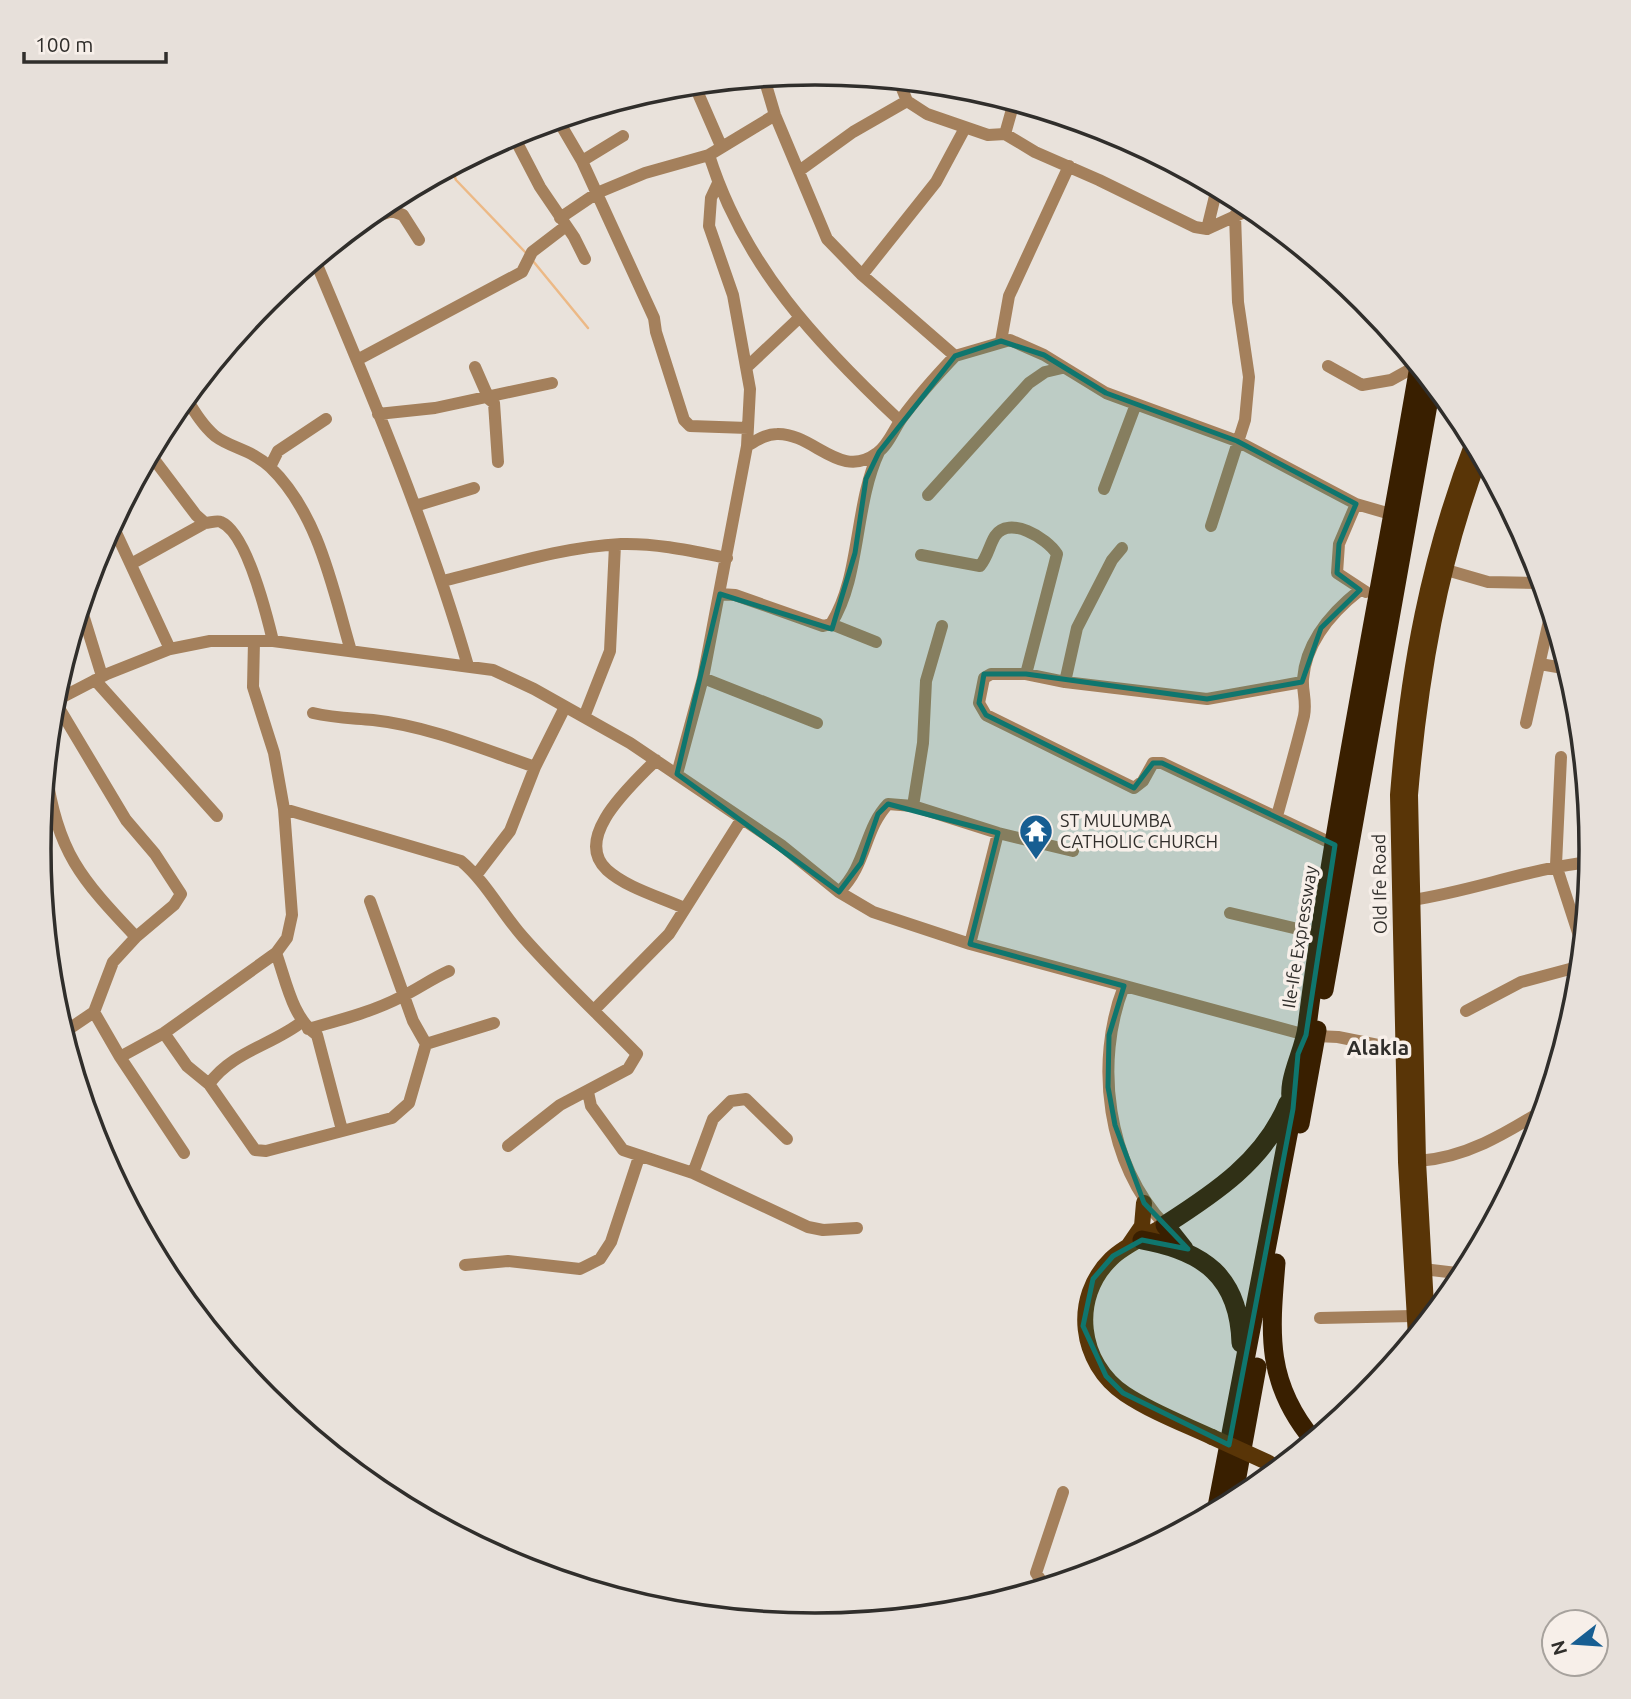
<svg xmlns="http://www.w3.org/2000/svg" width="1631" height="1699" font-family="Ubuntu,sans-serif">
<style>
.lines{fill:none;stroke-linecap:round;stroke-linejoin:round}
.stream{stroke:#ecb986;stroke-width:2.5}
.minor{stroke:#a4805c;stroke-width:12}
.major{stroke:#593507;stroke-width:16}
.highway{stroke:#391f00;stroke-width:19}
.major-bridge{stroke:#593507;stroke-width:16}
.marked{fill:#0f766e;fill-opacity:0.2;stroke:#0f766e;stroke-width:5;stroke-linejoin:round}
.labels{text-anchor:middle;stroke-width:7;stroke-linejoin:round;paint-order:stroke}
.poi-label{font-size:18px;fill:#302e2b;stroke:#f7efe9;text-anchor:start}
.street-label{font-size:18px;fill:#302e2b;stroke:#f7efe9}
.quarter-label{font-size:21px;font-weight:bold;fill:#302e2b;stroke:#f7efe9}
.rim{fill:none;stroke:#302e2b;stroke-width:3.5}
</style>
<rect width="100%" height="100%" fill="#e9e2db"/>
<g class="lines">
<path class="stream" d="M 451,167 L 456,180 L 526,253
M 533,261 L 588,328"/>
<path class="minor" d="M 764,78 L 775,115 L 827,239 L 862,275 L 955,356 L 1010,340 L 1044,355 L 1106,393 L 1237,441 L 1356,504 L 1394,515
M 899,81 L 907,101 L 927,114 L 988,135 L 1005,134 L 1035,152 L 1099,180 L 1195,227 L 1207,229 L 1253,208
M 694,84 L 721,146
M 558,120 L 582,161 L 654,318 L 656,332 L 684,420 L 690,426 L 748,428
M 1005,134 L 1014,102
M 513,135 L 540,187 L 574,237 L 585,259
M 709,155 C 744,266 817,343 900,421
M 582,161 L 623,136
M 799,171 L 853,132 L 907,101
M 560,218 L 597,193 L 645,173 L 709,155 L 775,115
M 362,221 L 392,211 L 403,215 L 419,240
M 1207,229 L 1217,188
M 315,260 C 371,393 428,527 468,666
M 862,275 L 936,182 L 965,128
M 1001,341 L 1009,296 L 1069,166
M 357,360 L 522,272 L 532,252 L 566,226
M 1328,366 L 1362,385 L 1391,380 L 1418,365
M 475,367 L 489,399 L 494,403 L 498,462
M 747,367 L 798,319
M 186,398 C 194,411 203,426 215,436 C 231,448 252,450 270,467 C 319,514 333,590 351,651
M 378,414 L 435,408 L 552,383
M 747,446 C 757,440 766,434 777,434 C 814,433 840,481 877,453 C 888,446 894,429 902,418 C 918,396 936,376 955,356
M 150,454 L 196,515 L 205,523 C 210,523 217,520 221,522 C 247,533 267,616 273,641
M 270,467 L 278,451 L 326,419
M 1104,489 L 1136,404
M 928,495 L 1029,383 L 1045,372 L 1062,368
M 1356,504 L 1339,544 L 1337,573 L 1366,592
M 415,506 L 474,488
M 112,524 L 170,649
M 1211,526 L 1245,420 L 1249,377 L 1238,302 L 1235,215
M 921,555 L 980,566 C 988,556 989,546 995,536 C 1009,515 1047,538 1057,554 L 1054,566 L 1026,674
M 131,564 L 205,523
M 1443,569 L 1488,582 L 1543,583
M 443,581 C 501,567 561,547 621,544 C 657,543 692,551 727,558
M 720,594 L 735,595 L 823,626 L 831,624 L 876,642
M 81,608 L 102,676
M 831,624 C 861,577 854,505 879,452
M 254,641 L 253,687 L 274,753 L 284,809 L 292,915 L 287,938 L 276,953 C 286,980 292,1018 317,1035 L 342,1130
M 1540,664 L 1569,669
M 703,678 L 817,723
M 95,680 L 217,816
M 1065,682 L 1077,628 L 1112,560 L 1122,548
M 1302,682 L 1207,699 L 1065,682 L 1026,674 L 991,674 L 984,678 L 979,703 L 986,715 L 1134,788 L 1143,781 L 1153,763 L 1162,763 L 1335,845
M 53,698 L 126,820 L 155,854 L 181,894 L 174,905 L 136,937 L 113,962 L 94,1012 L 63,1033
M 53,702 L 107,674 L 170,649 L 210,641 L 273,641 L 493,670 L 534,689 L 630,743 L 781,845 L 839,892 L 873,912 L 970,944 L 1306,1035
M 313,713 C 334,718 352,718 373,720 C 428,726 483,749 535,767
M 584,717 L 610,651 L 615,545
M 1526,723 L 1551,612
M 1561,757 L 1556,865 L 1583,948
M 656,760 C 634,783 571,837 607,870 C 627,888 660,897 684,908
M 46,771 C 57,852 81,879 136,937
M 677,774 L 703,678 L 747,446 L 750,389 L 733,295 L 709,226 L 711,198 L 718,183
M 913,806 L 923,743 L 926,681 L 942,626
M 284,809 L 461,861 C 486,882 501,912 523,937 C 559,978 599,1015 637,1054 L 628,1069 L 560,1105 L 508,1146
M 1277,816 C 1286,783 1296,749 1304,716 C 1307,701 1302,691 1303,679 C 1306,641 1332,612 1360,590
M 477,874 L 510,831 L 535,767 L 565,707
M 839,892 C 867,865 864,829 888,804 L 913,806 L 998,833 L 1073,851
M 1412,900 C 1473,891 1530,868 1591,862
M 370,901 L 413,1021 L 426,1044
M 1230,913 L 1319,934
M 970,944 L 998,833
M 1124,986 C 1094,1062 1107,1165 1165,1225
M 594,1010 L 669,934 L 741,820
M 1466,1011 L 1521,982 L 1581,966
M 94,1012 L 120,1057 L 184,1153
M 308,1029 C 340,1020 372,1012 401,997 C 418,989 431,979 449,971
M 164,1033 L 187,1066 L 209,1084 L 255,1150 L 266,1151 L 392,1118 L 409,1103 L 426,1044 L 494,1023
M 1316,1036 L 1338,1037 L 1403,1050
M 120,1057 L 164,1033 L 276,953
M 209,1084 C 233,1051 273,1045 303,1021
M 588,1092 L 591,1106 L 623,1150 L 693,1173 L 808,1227 L 823,1230 L 857,1228
M 1418,1161 C 1465,1158 1505,1134 1545,1109
M 693,1173 L 713,1119 L 731,1101 L 746,1099 L 787,1139
M 465,1265 L 508,1261 L 580,1269 L 600,1259 L 611,1242 L 639,1157
M 1423,1269 L 1465,1274
M 1320,1318 L 1413,1316
M 1046,1588 L 1036,1573 L 1063,1492"/>
<path class="major" d="M 1165,1225 C 1148,1236 1125,1245 1111,1259 C 1071,1298 1079,1363 1125,1394 C 1152,1412 1184,1424 1212,1437
M 1129,1245 L 1142,1226 L 1144,1203
M 1427,1324 L 1418,1161 L 1410,795 C 1420,678 1439,564 1481,454
M 1416,1337 L 1406,1162 L 1398,795 C 1408,669 1428,559 1474,440"/>
<path class="highway" d="M 1324,990 L 1432,382
M 1300,1124 L 1317,1030
M 1142,1240 C 1203,1251 1239,1276 1241,1343
M 1184,1249 L 1165,1225 C 1215,1193 1265,1160 1288,1103
M 1276,1263 C 1270,1333 1265,1383 1314,1441
M 1232,1504 L 1257,1367
M 1216,1512 L 1293,1109 C 1284,1081 1304,1054 1307,1027 C 1335,806 1382,586 1419,366"/>
<path class="major-bridge" d="M 1212,1437 L 1269,1463"/>
</g>
<path class="marked" d="M 1001,341 L 1044,355 L 1106,393 L 1237,441 L 1356,504 L 1339,544 L 1337,573 L 1360,590 L 1321,628 L 1302,682 L 1207,699 L 1026,674 L 984,674 L 979,703 L 986,715 L 1134,788 L 1153,763 L 1162,763 L 1335,845 L 1306,1035 L 1298,1054 L 1293,1109 L 1229,1445 L 1123,1393 L 1106,1376 L 1083,1326 L 1093,1279 L 1113,1256 L 1142,1240 L 1188,1249 L 1144,1203 L 1115,1125 L 1108,1087 L 1109,1035 L 1124,986 L 970,944 L 998,833 L 888,804 L 878,814 L 861,863 L 839,892 L 677,774 L 720,594 L 832,629 L 855,553 L 866,479 L 879,452 L 955,356 Z"/>
<defs>
<g id="temple-pin" transform="scale(1.75)"><path d="M0 17L-7.5 6A9.5 9.5 0 1 1 7.5 6Z" fill="#175e92" stroke="#f7efe9"/><path d="M0-6L5-2H3V0L6.5 2.5H4V6H1.5V3h-3V6H-4V2.5H-6.5L-3 0V-2H-5Z" fill="#fff"/></g>
</defs>
<g fill-rule="evenodd">
<use href="#temple-pin" x="1036" y="831"/>
</g>
<g class="labels">
<g class="poi-label">
<text x="1060" y="827">ST MULUMBA<tspan x="1060" dy="21">CATHOLIC CHURCH</tspan></text>
</g>
<g class="street-label">
<text transform="translate(1380 884) rotate(-91)" y="6">Old Ife Road</text>
<text transform="translate(1300 937) rotate(-81)" y="6">Ile-Ife Expressway</text>
</g>
<g class="quarter-label">
<text x="1378" y="1055">AlakIa</text>
</g>
</g>
<path d="M0 0H1631V1699H0ZM51 849a764 764 0 1 1 1528 0a764 764 0 1 1-1528 0Z" fill="#e7e0da" fill-rule="evenodd"/>
<path class="rim" d="M51 849a764 764 0 1 1 1528 0a764 764 0 1 1-1528 0Z"/>
<g transform="translate(1575 1643) rotate(253)"><circle r="33" fill="#f7efe9" stroke="#a7a29d" stroke-width="2"/>
<path d="M0-5L12 26L0 18L-12 26Z" fill="#175e92"/>
<text y="-10" font-size="19" font-weight="bold" text-anchor="middle" fill="#302e2b">N</text>
</g>
<path d="M24 52v10h142v-10" fill="none" stroke="#302e2b" stroke-width="3.5"/>
<text x="35" y="52" font-size="21" fill="#302e2b" stroke="#f7efe9" stroke-width="5" paint-order="stroke">100 m</text>
</svg>
